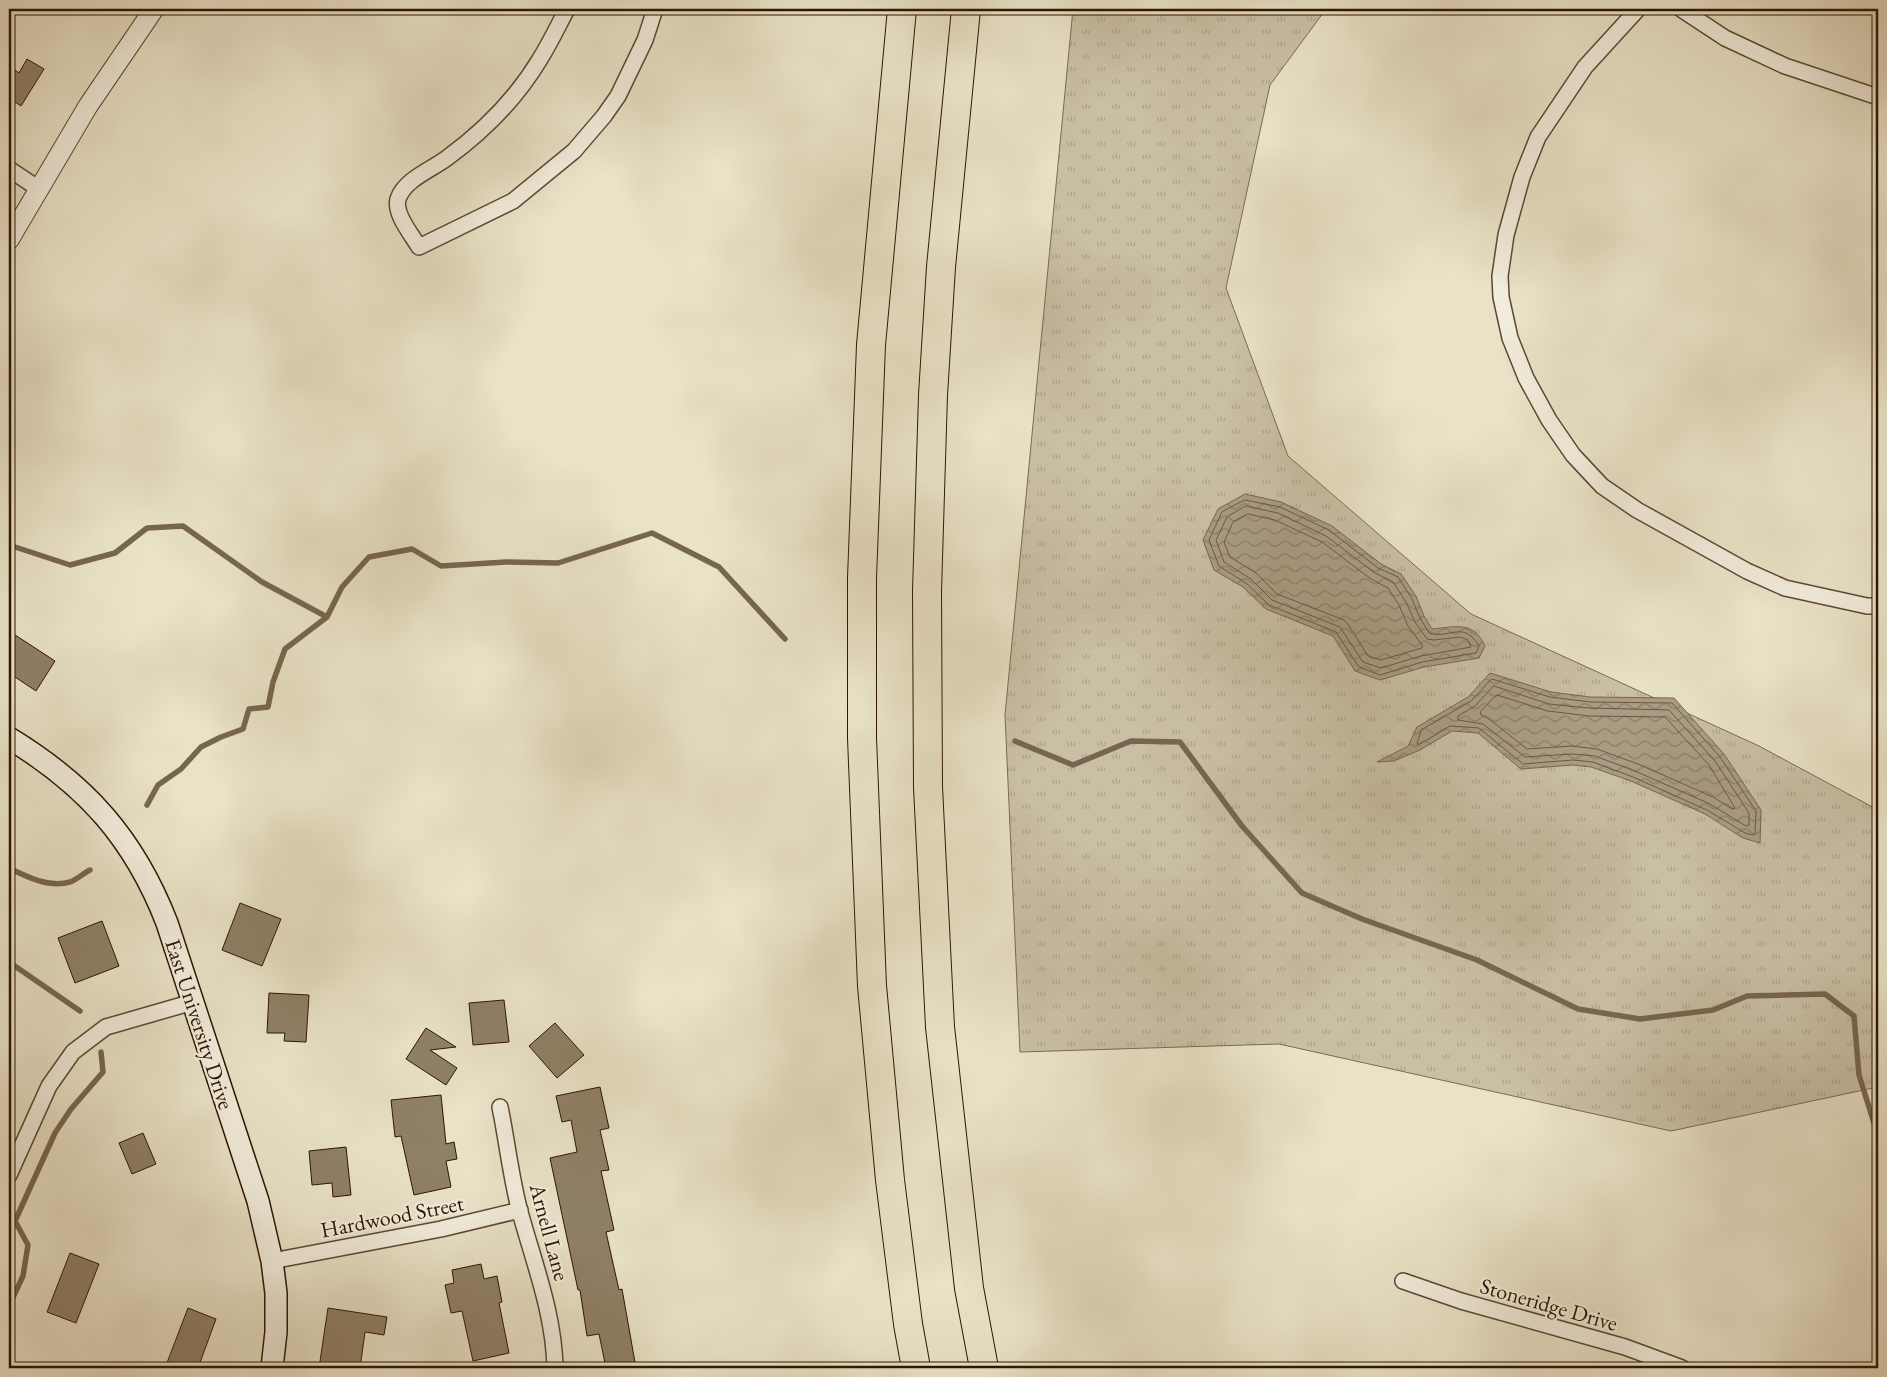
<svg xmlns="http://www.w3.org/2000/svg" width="1887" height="1377" font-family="'EB Garamond',serif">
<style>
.grass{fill:url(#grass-tufts);stroke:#7b6a52}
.water{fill:url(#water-waves);stroke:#77664f}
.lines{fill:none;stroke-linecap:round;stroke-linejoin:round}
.shore{stroke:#6b5842;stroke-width:1}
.stream{stroke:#77664f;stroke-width:5.5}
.building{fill:#8f8067;stroke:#2d1500}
.minor-casing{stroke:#5c4832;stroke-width:18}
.tertiary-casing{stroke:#5c4832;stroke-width:21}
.secondary-casing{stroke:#2d1500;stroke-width:24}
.motorway-casing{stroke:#2d1500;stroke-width:30}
.minor{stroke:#f1ecdb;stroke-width:15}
.tertiary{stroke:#f1ecdb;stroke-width:19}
.secondary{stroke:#f1ecdb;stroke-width:21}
.motorway{stroke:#e9e2c7;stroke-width:28}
.labels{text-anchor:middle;stroke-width:4.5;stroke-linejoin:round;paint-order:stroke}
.street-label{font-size:22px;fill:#2d1500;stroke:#f1ecdb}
</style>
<defs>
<pattern id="grass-tufts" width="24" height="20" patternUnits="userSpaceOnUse" patternTransform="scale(1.25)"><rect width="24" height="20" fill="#c9bfa5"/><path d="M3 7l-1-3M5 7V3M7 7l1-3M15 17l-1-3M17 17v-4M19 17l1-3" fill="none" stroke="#ada38c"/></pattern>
<pattern id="water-waves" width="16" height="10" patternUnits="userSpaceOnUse" patternTransform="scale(1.25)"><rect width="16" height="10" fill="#a99c83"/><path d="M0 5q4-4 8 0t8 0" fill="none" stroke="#8a7e69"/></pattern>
</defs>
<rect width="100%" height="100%" fill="#e9e2c7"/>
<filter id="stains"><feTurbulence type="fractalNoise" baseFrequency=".004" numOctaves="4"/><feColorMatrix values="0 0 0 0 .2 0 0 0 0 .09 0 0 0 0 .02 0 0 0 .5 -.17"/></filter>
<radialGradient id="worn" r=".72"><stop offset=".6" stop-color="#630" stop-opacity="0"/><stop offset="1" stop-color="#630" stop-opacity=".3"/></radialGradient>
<path class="grass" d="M 1073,9 L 1326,9 L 1270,85 L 1226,288 L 1288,456 L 1471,614 L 1759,746 L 1878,810 L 1878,1087 L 1671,1131 L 1279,1044 L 1020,1052 L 1005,715 Z"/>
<path class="water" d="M 1245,494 L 1281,502 L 1332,526 L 1381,564 L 1401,574 L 1416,596 L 1424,616 L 1432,629 C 1456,627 1473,620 1485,646 L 1479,658 L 1424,667 L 1380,680 L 1355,671 L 1333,636 L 1266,609 L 1243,587 L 1214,570 L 1203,540 L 1218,509 Z
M 1490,673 L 1551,692 L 1590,697 L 1674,698 L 1724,754 L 1761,810 L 1760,843 L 1743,838 L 1705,814 L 1631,781 L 1591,767 L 1573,765 L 1521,769 L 1478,733 L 1452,731 L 1420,750 L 1394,761 L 1377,762 L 1408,746 L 1417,727 L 1468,697 Z"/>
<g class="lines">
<path class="shore" d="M 1245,500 L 1280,507 L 1329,530 L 1378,568 L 1398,577 L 1412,599 L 1420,618 L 1429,633 C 1449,640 1463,619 1479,646 L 1476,653 L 1422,662 L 1380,675 L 1359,667 L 1336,632 L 1269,605 L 1246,583 L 1219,566 L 1209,540 L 1222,512 Z
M 1246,506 L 1278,513 L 1326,536 L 1375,573 L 1393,582 L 1406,602 L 1415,622 L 1427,639 L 1434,640 L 1460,637 L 1468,640 L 1471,647 L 1421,656 L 1381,668 L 1363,662 L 1340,627 L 1272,600 L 1251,579 L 1224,562 L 1216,540 L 1227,517 Z
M 1248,514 L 1275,520 L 1322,542 L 1371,579 L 1388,588 L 1399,605 L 1408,626 L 1422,645 L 1422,648 L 1381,660 L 1368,656 L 1349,626 L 1344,620 L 1277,594 L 1256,573 L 1230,557 L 1224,542 L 1233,522 Z
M 1492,679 L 1550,697 L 1590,702 L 1672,703 L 1720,757 L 1756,811 L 1755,834 L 1753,835 L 1745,833 L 1707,810 L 1633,777 L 1593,762 L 1573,760 L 1523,764 L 1479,728 L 1450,726 L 1420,744 L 1417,744 L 1421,730 L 1471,701 Z
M 1494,686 L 1549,704 L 1589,708 L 1669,710 L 1715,761 L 1749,813 L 1749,825 L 1746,826 L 1710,804 L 1635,771 L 1595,756 L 1572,754 L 1525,757 L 1483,724 L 1458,720 L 1458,716 L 1475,706 Z
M 1497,695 L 1548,711 L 1589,716 L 1665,717 L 1709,765 L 1735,808 L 1732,809 L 1713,797 L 1638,764 L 1597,749 L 1572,746 L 1527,749 L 1489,719 L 1480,714 L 1481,711 Z"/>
<path class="stream" d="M 9,545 L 70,565 L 115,553 L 147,528 L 183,526 L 262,582 L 327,617 L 342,587 L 369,557 L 412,549 L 441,566 L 506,562 L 558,563 L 652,533 L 719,567 L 785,639
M 1015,741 L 1073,765 L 1131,741 L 1180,742 L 1242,826 L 1302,893 L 1362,919 L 1477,960 L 1578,1009 L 1640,1019 L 1713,1010 L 1747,996 L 1825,994 L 1854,1016 L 1859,1075 L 1878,1136
M 147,805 L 158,785 L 181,769 L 201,747 L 221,737 L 243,729 L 249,709 L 268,707 L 273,682 L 285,649 L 327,617
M 9,868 C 27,877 49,888 70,882 C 76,880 84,873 90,870
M 9,962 L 80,1011
M 9,1306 L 23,1276 L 28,1245 L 15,1221 L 55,1133 L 71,1109 L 103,1072 L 101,1052"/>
</g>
<path class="building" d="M 27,59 L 44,69 L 21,106 L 9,98 L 9,66 L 19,73 Z
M 9,631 L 55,661 L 36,691 L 9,673 Z
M 240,903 L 281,919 L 262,966 L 222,950 Z
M 102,921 L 119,966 L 75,983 L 58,938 Z
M 269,993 L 309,995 L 306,1042 L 284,1041 L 285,1033 L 267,1033 Z
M 504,1000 L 509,1042 L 473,1045 L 469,1003 Z
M 555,1023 L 584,1055 L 557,1078 L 529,1046 Z
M 426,1028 L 456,1047 L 430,1050 L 457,1068 L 446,1085 L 406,1059 Z
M 600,1087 L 609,1128 L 600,1130 L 609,1170 L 601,1171 L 614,1230 L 606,1232 L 619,1290 L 622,1289 L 636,1368 L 606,1368 L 599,1334 L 587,1336 L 580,1290 L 578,1290 L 550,1158 L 577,1152 L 571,1120 L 562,1122 L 556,1096 Z
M 441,1095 L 446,1144 L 454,1142 L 457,1159 L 446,1161 L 451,1187 L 414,1195 L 401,1136 L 395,1137 L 391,1100 Z
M 143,1133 L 156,1164 L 132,1174 L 119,1143 Z
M 346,1147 L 351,1195 L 333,1197 L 332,1183 L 312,1185 L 309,1151 Z
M 70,1253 L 99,1264 L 76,1323 L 47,1312 Z
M 481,1264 L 484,1279 L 497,1276 L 502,1302 L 499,1303 L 509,1353 L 473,1361 L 462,1311 L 451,1313 L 445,1285 L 454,1283 L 452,1270 Z
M 188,1308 L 216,1319 L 198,1368 L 165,1368 Z
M 328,1308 L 387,1317 L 384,1335 L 365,1332 L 360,1368 L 319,1368 Z"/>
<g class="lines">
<g class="minor-casing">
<path id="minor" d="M 567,9 C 558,26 550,43 540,59 C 516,99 484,131 447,158 C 431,170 405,179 398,199 C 394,214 412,235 419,247 L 513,201 L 574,151 L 604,116 L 618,96 L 645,40 L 655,9
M 1638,9 L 1585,67 L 1538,137 L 1522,177 L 1506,235 L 1500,276 L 1501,297 L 1510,338 L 1526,378 L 1549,420 L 1573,455 L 1602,486 L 1637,510 L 1747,571 L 1785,588 L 1867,606 L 1878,606
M 1681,9 L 1725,38 L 1785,66 L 1878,97
M 9,169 L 39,189
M 500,1107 C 507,1141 511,1178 520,1212 C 534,1263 554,1314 555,1368
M 9,1175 L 49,1086 L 73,1052 L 106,1027 L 193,1002
M 272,1261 L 441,1229 L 520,1210
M 1403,1281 L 1461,1301 L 1625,1347 L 1682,1368"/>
</g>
<g class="tertiary-casing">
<path id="tertiary" d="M 9,240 L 88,106 L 154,9"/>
</g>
<g class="secondary-casing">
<path id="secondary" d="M 9,738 C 86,785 134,838 167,923 L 258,1201 L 272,1261 L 276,1293 L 276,1332 L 272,1368"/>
</g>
<g class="motorway-casing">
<path id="motorway" d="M 902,9 L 871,345 L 862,578 L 862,738 L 872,986 L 890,1180 L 908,1324 L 916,1368
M 966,9 L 941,267 L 933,395 L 927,591 L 928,787 L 940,1027 L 969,1288 L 984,1368"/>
</g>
<use href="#minor" class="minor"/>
<use href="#tertiary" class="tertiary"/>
<use href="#secondary" class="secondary"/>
<use href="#motorway" class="motorway"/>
</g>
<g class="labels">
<g class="street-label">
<text transform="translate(200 1024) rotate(72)" y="8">East University Drive</text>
<text transform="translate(392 1216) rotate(-11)" y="8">Hardwood Street</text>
<text transform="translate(550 1232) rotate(75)" y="8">Arnell Lane</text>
<text transform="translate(1549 1304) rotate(16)" y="8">Stoneridge Drive</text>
</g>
</g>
<rect width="1887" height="1377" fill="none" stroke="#e9e2c7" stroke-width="30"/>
<rect x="10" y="10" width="1867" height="1357" fill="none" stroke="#2d1500" stroke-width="2.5"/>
<rect x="15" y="15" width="1857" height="1347" fill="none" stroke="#2d1500"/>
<rect width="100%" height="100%" filter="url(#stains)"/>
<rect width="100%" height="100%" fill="url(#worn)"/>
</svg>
